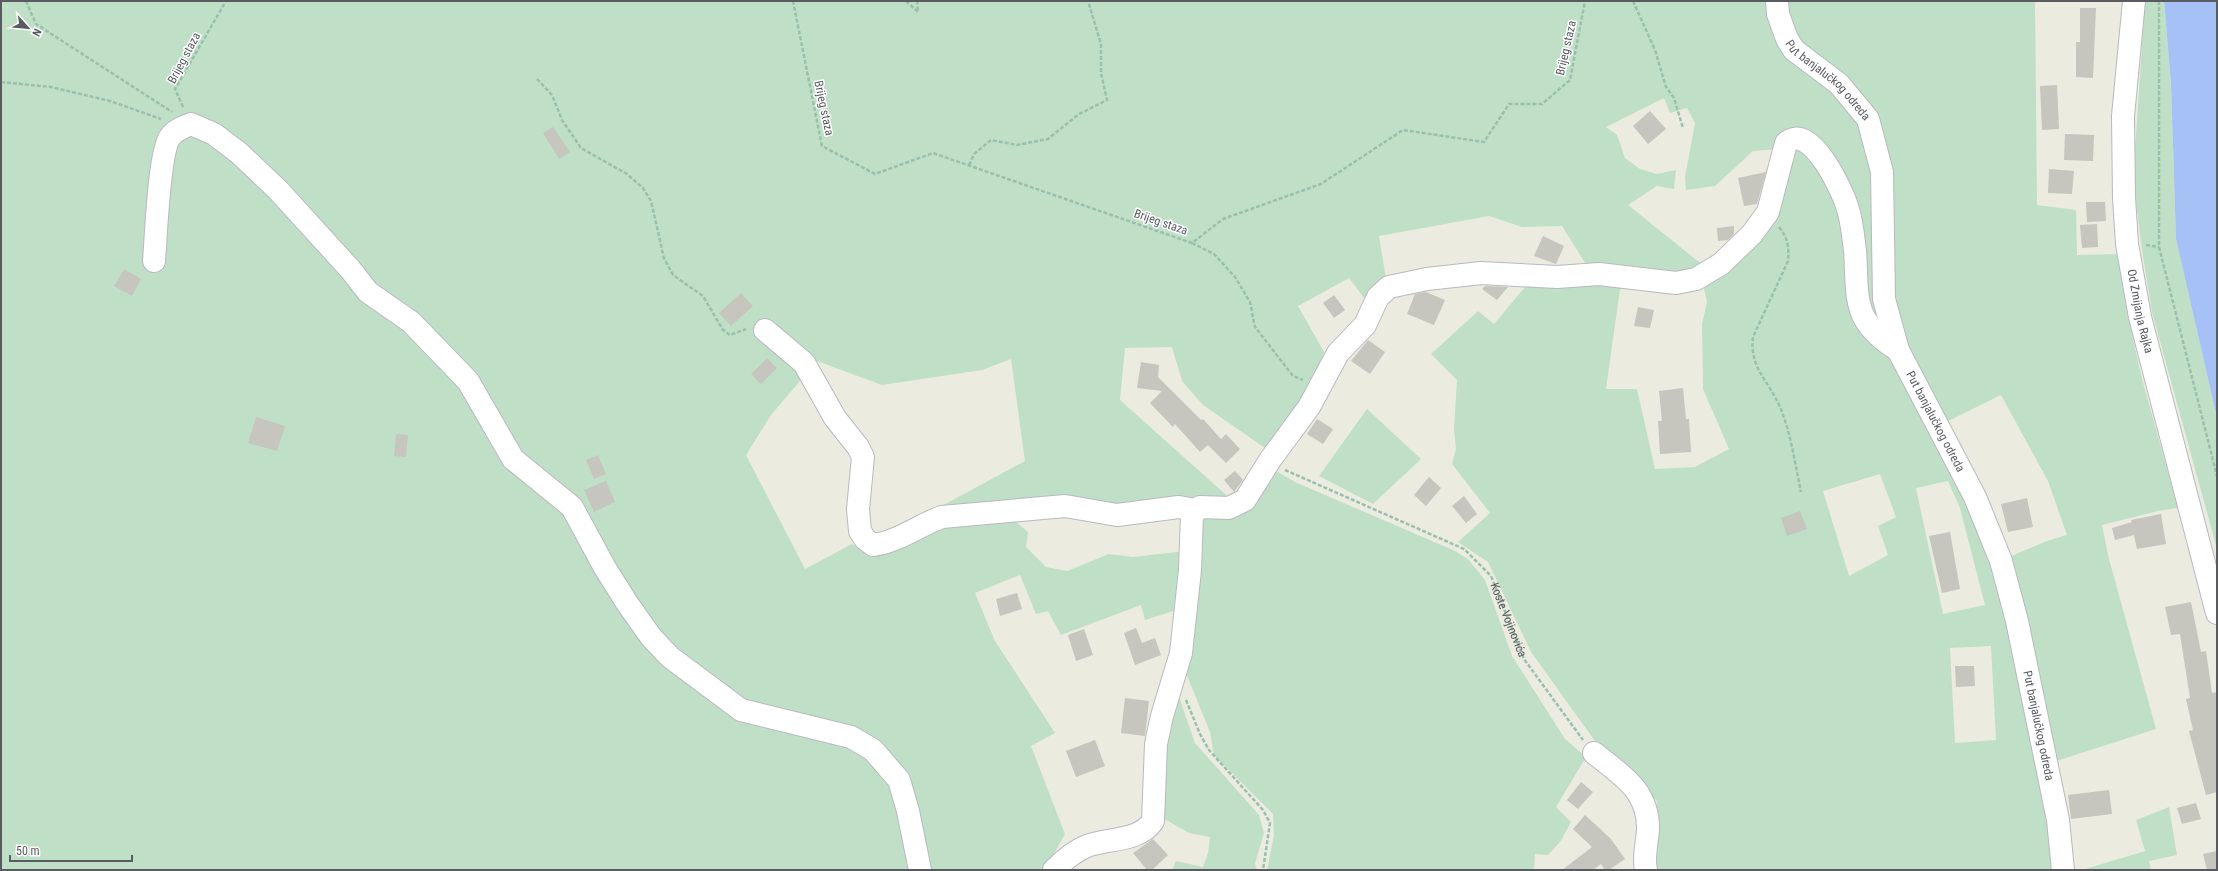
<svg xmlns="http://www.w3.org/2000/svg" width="2218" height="871" font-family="'Roboto Condensed',sans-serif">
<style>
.green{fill:#bfe0c6;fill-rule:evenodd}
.water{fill:#a5c1f6}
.building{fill:#c6c5be}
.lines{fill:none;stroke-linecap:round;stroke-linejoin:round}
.minor-casing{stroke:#b8b9be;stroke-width:24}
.path{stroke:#99c0ad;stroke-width:2.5;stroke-dasharray:4 2;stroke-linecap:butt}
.minor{stroke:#fff;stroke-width:22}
.labels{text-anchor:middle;stroke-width:3;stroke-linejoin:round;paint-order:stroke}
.street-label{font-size:12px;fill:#595b60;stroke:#fff}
</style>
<rect width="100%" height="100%" fill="#ebebe0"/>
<path class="green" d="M 1,1 L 2035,1 L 2037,205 L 2076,210 L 2077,255 L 2120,254 L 2127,312 L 2142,379 L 2178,508 L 2158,511 L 2102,525 L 2109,559 L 2156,729 L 2044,765 L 2055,870 L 1653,870 L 1657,801 L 1595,741 L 1531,652 L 1488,562 L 1458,542 L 1490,513 L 1452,464 L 1456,449 L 1454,429 L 1457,380 L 1431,354 L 1478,311 L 1494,324 L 1531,280 L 1621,282 L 1606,389 L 1637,389 L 1655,469 L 1695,467 L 1729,449 L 1703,389 L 1702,324 L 1707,302 L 1703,284 L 1748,247 L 1780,149 L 1753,151 L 1715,186 L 1686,190 L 1685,177 L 1695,123 L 1687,108 L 1670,113 L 1664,98 L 1606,127 L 1617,135 L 1625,158 L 1640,169 L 1657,174 L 1676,170 L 1674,189 L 1657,186 L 1628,205 L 1704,266 L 1691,277 L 1589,269 L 1562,226 L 1522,227 L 1489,216 L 1379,236 L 1386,279 L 1368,303 L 1349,278 L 1298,306 L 1324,352 L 1308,393 L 1268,450 L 1203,405 L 1182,381 L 1172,347 L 1125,348 L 1120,400 L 1234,502 L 1121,508 L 938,508 L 1025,461 L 1011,359 L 982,370 L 882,385 L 817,361 L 771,415 L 746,455 L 805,569 L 852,544 L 864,552 L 880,553 L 940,528 L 1009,516 L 1028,532 L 1026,547 L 1046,567 L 1067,571 L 1109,554 L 1133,557 L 1186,551 L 1176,610 L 1145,620 L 1141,605 L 1061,635 L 1048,611 L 1036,614 L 1020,575 L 975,593 L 995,641 L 1055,733 L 1031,746 L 1065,834 L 1045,870 L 1,870 ZM 2001,395 L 2048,481 L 2067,535 L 2047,541 L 1995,563 L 1946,422 ZM 1880,474 L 1896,517 L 1878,526 L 1888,555 L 1849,576 L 1823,491 ZM 1948,481 L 1960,508 L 1985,605 L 1943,614 L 1916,488 ZM 1991,646 L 1996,740 L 1955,743 L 1950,648 Z
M 2145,1 L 2164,1 L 2171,83 L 2176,239 L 2217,418 L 2217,549 L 2152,312 L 2142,250 L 2133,179 Z
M 1367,409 L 1421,459 L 1373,504 L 1319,476 Z
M 1271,468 L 1295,482 L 1453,550 L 1468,559 L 1485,580 L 1512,656 L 1565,739 L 1586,757 L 1556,807 L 1571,822 L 1560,842 L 1548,855 L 1535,854 L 1534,870 L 1267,870 L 1274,835 L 1273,814 L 1214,755 L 1210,732 L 1186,673 L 1200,520 Z
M 1178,694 L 1195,743 L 1259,815 L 1264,833 L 1255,864 L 1257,870 L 1172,870 L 1176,861 L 1203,867 L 1208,853 L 1210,837 L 1189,833 L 1161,817 L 1162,736 Z
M 2169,807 L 2177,855 L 2149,861 L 2151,870 L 2082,870 L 2145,851 L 2136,820 Z"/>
<path class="water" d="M 2164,1 L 2217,1 L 2217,418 L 2176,239 L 2171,83 Z"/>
<path class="building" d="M 2080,8 L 2096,8 L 2093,78 L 2076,77 L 2076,42 L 2080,42 Z
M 2057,85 L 2059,129 L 2042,130 L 2040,86 Z
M 1650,111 L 1666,129 L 1648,144 L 1633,126 Z
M 553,127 L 570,152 L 559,159 L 543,133 Z
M 2065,134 L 2094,135 L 2093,161 L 2064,160 Z
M 2049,169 L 2074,171 L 2072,194 L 2048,193 Z
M 1766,172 L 1757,204 L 1744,206 L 1738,178 Z
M 2086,202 L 2105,202 L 2106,221 L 2087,222 Z
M 2097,224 L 2098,247 L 2082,248 L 2080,225 Z
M 1734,226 L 1734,234 L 1728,240 L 1718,241 L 1717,228 Z
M 1543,236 L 1564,246 L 1556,264 L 1534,256 Z
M 124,269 L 141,279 L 132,296 L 114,286 Z
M 1485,286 L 1508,287 L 1497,300 L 1482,289 Z
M 1426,292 L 1445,300 L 1434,325 L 1407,314 L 1415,294 Z
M 741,293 L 753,306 L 731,326 L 719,313 Z
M 1334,295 L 1345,310 L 1334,318 L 1323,303 Z
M 1638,307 L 1654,310 L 1650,328 L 1634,326 Z
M 1368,340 L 1385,352 L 1370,374 L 1351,361 Z
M 767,358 L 777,368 L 761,384 L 751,374 Z
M 1141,362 L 1159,365 L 1158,377 L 1201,420 L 1203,419 L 1221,439 L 1226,434 L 1240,449 L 1226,463 L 1208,445 L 1200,452 L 1175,424 L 1173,427 L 1150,403 L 1162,391 L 1137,388 Z
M 1683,388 L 1686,419 L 1689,419 L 1691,452 L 1660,454 L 1658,421 L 1662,421 L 1659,391 Z
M 256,417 L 285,426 L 277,451 L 248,443 Z
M 1317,419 L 1333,429 L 1323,444 L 1307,434 Z
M 396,434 L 408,435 L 406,457 L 394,456 Z
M 598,455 L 606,474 L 594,479 L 586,460 Z
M 1235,471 L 1243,480 L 1234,492 L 1224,480 Z
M 1429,477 L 1441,488 L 1426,506 L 1414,495 Z
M 606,481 L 615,502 L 594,512 L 584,490 Z
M 1464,496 L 1477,514 L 1466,523 L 1452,506 Z
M 2027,498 L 2033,527 L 2008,532 L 2001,504 Z
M 1800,511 L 1807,529 L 1787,536 L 1781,518 Z
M 2161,514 L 2166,544 L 2137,549 L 2134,535 L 2115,540 L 2112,528 L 2132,522 L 2131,520 Z
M 1950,532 L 1960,589 L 1942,593 L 1929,536 Z
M 1017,593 L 1022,609 L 1000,616 L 996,599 Z
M 2191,602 L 2201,652 L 2206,651 L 2212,693 L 2217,692 L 2217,792 L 2206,795 L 2189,731 L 2193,730 L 2186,699 L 2190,698 L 2180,634 L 2171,635 L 2165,607 Z
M 1136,628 L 1142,643 L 1155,638 L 1161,655 L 1135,665 L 1124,633 Z
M 1084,629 L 1093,655 L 1076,661 L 1068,635 Z
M 1955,666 L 1974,666 L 1975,686 L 1956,687 Z
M 1125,698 L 1149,701 L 1145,736 L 1121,733 Z
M 1095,740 L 1105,766 L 1076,777 L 1066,751 Z
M 1581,782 L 1593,792 L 1578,809 L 1567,800 Z
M 2109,790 L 2112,814 L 2071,819 L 2068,795 Z
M 2196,803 L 2201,819 L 2182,824 L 2177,808 Z
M 1585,815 L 1611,839 L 1625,859 L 1609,870 L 1605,870 L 1601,864 L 1593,870 L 1562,870 L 1592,847 L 1573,829 Z
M 1153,839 L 1168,855 L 1152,870 L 1147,870 L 1133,853 Z
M 2217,851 L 2217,870 L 2207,870 L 2203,854 Z"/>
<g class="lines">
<g class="minor-casing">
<g id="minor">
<path id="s2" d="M 1777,1 L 1778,14 L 1787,39 L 1794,50 L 1839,84 L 1868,119 L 1882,172 L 1884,299 L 1898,350 L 1975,497 L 2001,561 L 2017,621 L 2058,820 L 2063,870"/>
<path id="s3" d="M 2134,1 L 2123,116 L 2124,198 L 2127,244 L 2140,317 L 2217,613"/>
<path d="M 154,261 C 156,238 159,152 170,137 C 175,130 184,127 191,124 L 214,134 L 239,153 L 278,190 L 350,269 L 368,292 L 411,322 L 468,381 L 513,459 L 572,507 L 605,568 L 627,603 L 651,637 L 670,657 L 741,710 L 851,737 L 873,750 L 899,780 L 908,811 L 920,870"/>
<path d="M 765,330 L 804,363 L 835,418 L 858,447 L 863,457 L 858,509 L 860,531 L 865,539 L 873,545 C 898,542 919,525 942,517 L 1065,506 L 1117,515 L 1179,507 L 1195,510"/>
<path d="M 1594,753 C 1621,775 1649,790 1648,830 C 1647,843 1643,858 1646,870"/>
<path d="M 1054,870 C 1064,860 1074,851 1087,846 C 1108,838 1139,842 1153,821 L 1156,744 L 1162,716 L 1181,653 L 1190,570 L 1192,515 L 1200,507 L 1229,508 L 1245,500 L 1270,460 L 1309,407 L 1338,353 L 1365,325 L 1378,297 L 1389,287 L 1427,279 L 1481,273 L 1557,277 L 1599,274 L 1676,283 L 1696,279 L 1721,264 L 1752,234 L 1768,212 L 1786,143 C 1810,121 1841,188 1847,206 C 1852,220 1853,235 1855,251 C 1857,271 1854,301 1865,319 C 1873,333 1885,342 1898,350"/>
</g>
</g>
<g class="path">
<path d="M 26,1 L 36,24 L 172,112"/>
<path d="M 793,1 L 822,146 L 875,174 L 933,153 L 1192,243 L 1223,219 L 1321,184 L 1403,130 L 1484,142 L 1509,104 L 1542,104 L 1570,80 L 1585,1"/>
<path d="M 906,1 L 918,12 L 917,1"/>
<path d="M 1633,1 L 1655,50 L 1666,87 L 1674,98 L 1683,128"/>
<path d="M 2159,1 L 2159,247 L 2217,476"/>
<path d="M 537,79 L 552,95 L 562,120 L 581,148 L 627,174 L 643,188 L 651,201 L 664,258 L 673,275 L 703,296 L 723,330 L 730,335 L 746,329"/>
<path d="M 1,82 L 51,87 L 110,101 L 161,119"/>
<path d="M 183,107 L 175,89 L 226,1"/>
<path d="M 969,165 L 974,154 L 991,140 L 1017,145 L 1048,139 L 1079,114 L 1107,100 L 1101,73 L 1101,44 L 1088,1"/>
<path d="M 1779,227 C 1788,238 1789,247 1788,261 L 1753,337 C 1749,368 1769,381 1780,407 C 1791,433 1795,464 1801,492"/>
<path d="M 1192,243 L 1214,254 L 1235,277 L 1250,302 L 1255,327 L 1293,376 L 1303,380"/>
<path d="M 2146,245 L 2159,247"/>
<path id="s1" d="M 1285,470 L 1464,549 L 1491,576 L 1524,659 L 1583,740"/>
<path d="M 1186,700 L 1200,734 L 1209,750 L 1263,810 L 1270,823 L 1263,870"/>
</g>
<use href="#minor" class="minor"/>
</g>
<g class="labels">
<g class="street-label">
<text transform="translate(1566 48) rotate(-77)" y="4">Brijeg staza</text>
<text transform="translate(184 58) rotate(-62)" y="4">Brijeg staza</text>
<text dy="4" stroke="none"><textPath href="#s2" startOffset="98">Put banjalučkog odreda</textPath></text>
<text transform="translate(824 108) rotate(78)" y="4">Brijeg staza</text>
<text transform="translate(1161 222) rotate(19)" y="4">Brijeg staza</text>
<text dy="4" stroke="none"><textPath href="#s3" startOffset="312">Od Zmijanja Rajka</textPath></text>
<text dy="4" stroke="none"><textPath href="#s2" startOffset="470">Put banjalučkog odreda</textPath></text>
<text dy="4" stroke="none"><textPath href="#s1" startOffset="281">Koste Vojinovića</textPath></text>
<text dy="4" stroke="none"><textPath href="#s2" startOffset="793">Put banjalučkog odreda</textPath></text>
</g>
</g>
<rect width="2218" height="871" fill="none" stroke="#595b60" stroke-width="4"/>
<g transform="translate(28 28) rotate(117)" stroke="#ffffff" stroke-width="3" paint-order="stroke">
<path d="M0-3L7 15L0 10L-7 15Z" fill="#595b60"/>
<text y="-6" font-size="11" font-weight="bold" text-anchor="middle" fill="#595b60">N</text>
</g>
<path d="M10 855v6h122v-6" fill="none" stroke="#595b60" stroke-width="2"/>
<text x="16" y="855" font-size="12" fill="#595b60" stroke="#ffffff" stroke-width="3" paint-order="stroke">50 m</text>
</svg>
